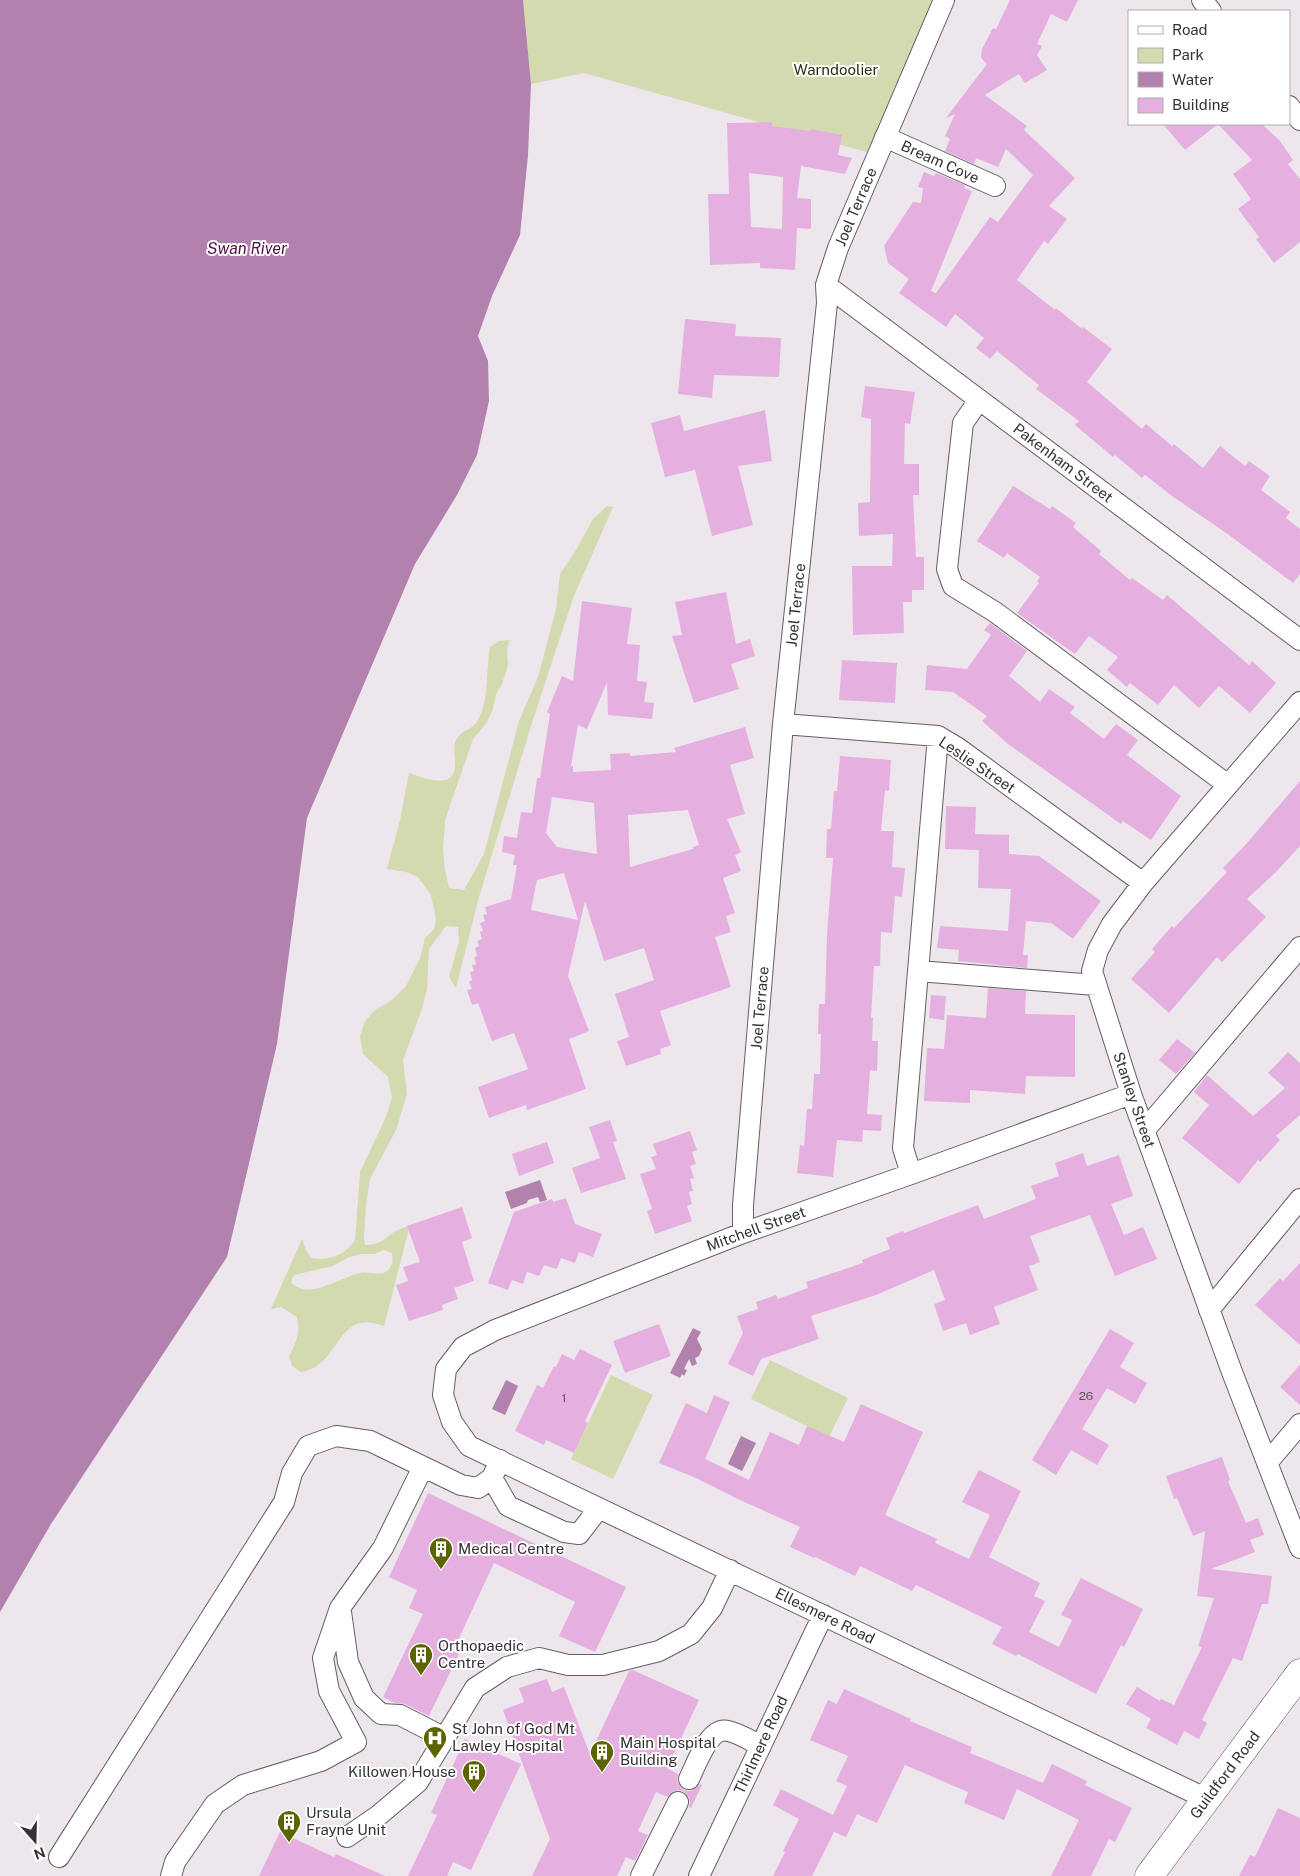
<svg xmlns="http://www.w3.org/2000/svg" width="1300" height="1876" font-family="'Public Sans',sans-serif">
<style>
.green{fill:#d3dab0;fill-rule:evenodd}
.water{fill:#b381ae}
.building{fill:#e5b0df;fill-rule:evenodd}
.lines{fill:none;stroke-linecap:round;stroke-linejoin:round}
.minor-casing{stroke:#655e64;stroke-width:22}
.highway-casing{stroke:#655e64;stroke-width:29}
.minor{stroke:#fff;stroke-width:20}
.highway{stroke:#fff;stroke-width:28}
.labels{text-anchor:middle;stroke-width:4;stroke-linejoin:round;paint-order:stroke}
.number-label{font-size:12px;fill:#615260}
.park-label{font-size:15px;fill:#2c2f12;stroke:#fff}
.street-label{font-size:15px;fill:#353235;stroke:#fff}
.poi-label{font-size:15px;fill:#353235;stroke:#fff;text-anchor:start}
.water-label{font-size:16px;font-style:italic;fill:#4e104b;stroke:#fff}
</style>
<rect width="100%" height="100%" fill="#eee6ed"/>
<path class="green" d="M 523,0 L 944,0 L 877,155 L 584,73 L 531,84 Z
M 607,506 L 613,507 L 573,598 L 531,726 L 479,897 L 456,988 L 449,977 L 459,942 L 458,927 L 446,926 L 429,949 L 427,988 L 422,1009 L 403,1060 L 407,1094 L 396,1130 L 370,1179 L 366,1205 L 364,1237 L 365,1245 C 378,1245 382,1241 391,1234 C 396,1230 404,1228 410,1225 L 384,1326 C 335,1307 342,1366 301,1372 L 292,1366 L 289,1356 C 297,1341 300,1334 297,1317 L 281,1307 L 271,1309 L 302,1239 L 306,1250 L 312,1258 C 330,1261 345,1255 355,1240 L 360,1172 L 386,1117 L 392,1098 L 388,1077 L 363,1054 L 360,1036 L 365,1021 L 375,1010 L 392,1000 L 406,986 L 420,958 L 425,938 L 434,929 L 436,918 L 431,895 L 418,877 L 406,872 L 387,869 L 400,820 L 409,773 C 427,779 457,792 455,760 C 454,752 453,743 458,737 C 463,729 473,730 478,720 C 489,701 486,669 490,647 L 499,641 L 510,640 L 507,649 L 508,665 L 502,684 L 496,694 L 493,709 L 486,724 L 473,739 L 445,820 L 443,849 L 445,870 L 449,888 L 464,890 L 484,854 L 519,721 L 538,677 L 556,609 L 560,574 L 576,550 L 593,519 ZM 384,1250 L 392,1253 C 393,1260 393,1266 387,1271 C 380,1277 370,1271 361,1273 C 342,1276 308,1302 291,1282 L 294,1275 L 333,1266 L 347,1258 L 361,1254 L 374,1254 Z
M 770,1360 L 848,1398 L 829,1437 L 751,1399 Z
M 611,1375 L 653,1395 L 613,1479 L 571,1459 Z"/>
<path class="water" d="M 0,0 L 523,0 L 531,84 L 528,155 L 520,235 L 492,296 L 478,336 L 488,361 L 489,401 L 477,455 L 457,495 L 415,564 L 307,818 L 277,1044 L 227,1257 L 51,1524 L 0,1612 Z
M 540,1180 L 547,1200 L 540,1202 L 538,1197 L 528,1200 L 527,1203 L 511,1209 L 505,1192 Z
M 693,1328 L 701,1332 L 697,1339 L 702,1349 L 699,1356 L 695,1358 L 697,1364 L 692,1366 L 689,1359 L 684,1369 L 687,1370 L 684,1376 L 682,1374 L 680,1378 L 670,1373 Z
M 506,1380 L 518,1386 L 505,1415 L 492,1409 Z
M 741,1436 L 756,1443 L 742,1471 L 728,1464 Z"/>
<path class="building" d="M 1010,0 L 1078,0 L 1067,22 L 1051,14 L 1037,44 L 1042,46 L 1037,55 L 1047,70 L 1025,83 L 1019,74 L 985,95 L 1027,126 L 1024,130 L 1075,178 L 1049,206 L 1067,219 L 1048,244 L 1044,241 L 1017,280 L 1055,310 L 1056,308 L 1082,329 L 1083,327 L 1112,349 L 1087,382 L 1142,429 L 1146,424 L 1172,446 L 1174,444 L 1203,468 L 1220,446 L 1245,466 L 1249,461 L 1270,476 L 1261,490 L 1290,512 L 1286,518 L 1300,529 L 1300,574 L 1293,583 L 1229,535 L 1172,496 L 1145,475 L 1142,478 L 1115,455 L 1113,457 L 1075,425 L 1079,421 L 1036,389 L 1039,385 L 997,351 L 990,359 L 976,348 L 984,338 L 955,314 L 946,327 L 899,293 L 909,279 L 888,263 L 884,246 L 913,202 L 921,203 L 923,188 L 918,187 L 924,172 L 934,176 L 936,173 L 965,185 L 964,188 L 972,191 L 931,291 L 936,293 L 990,217 L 998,222 L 1033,175 L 1006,149 L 998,167 L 976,158 L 974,164 L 945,151 L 950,139 L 945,136 L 955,114 L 946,118 L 987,64 L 981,58 L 982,49 L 993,28 L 996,29 Z
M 772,122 L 772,126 L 810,131 L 811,129 L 842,135 L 838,155 L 852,158 L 845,174 L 801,166 L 797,198 L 811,199 L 811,229 L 797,228 L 795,270 L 760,268 L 760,263 L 710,265 L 708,194 L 729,194 L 727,123 ZM 749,173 L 783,177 L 782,229 L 751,227 Z
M 1163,124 L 1218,124 L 1185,150 Z
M 1218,124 L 1262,124 L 1280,141 L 1293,160 L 1288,164 L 1300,179 L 1300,242 L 1274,263 L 1256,239 L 1259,237 L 1238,209 L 1251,199 L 1233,174 L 1252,160 Z
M 685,319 L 736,324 L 735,336 L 781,338 L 779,377 L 714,375 L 712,398 L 678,394 Z
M 865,386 L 915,392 L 910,424 L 905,423 L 904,464 L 919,464 L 919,495 L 913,495 L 916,557 L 924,557 L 924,590 L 912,590 L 912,602 L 903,602 L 904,633 L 853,635 L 852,566 L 892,566 L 893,534 L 859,536 L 858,503 L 870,502 L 871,419 L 861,417 Z
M 765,410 L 772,461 L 738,466 L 753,525 L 712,536 L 695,470 L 665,477 L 651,423 L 680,415 L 684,431 Z
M 1013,486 L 1050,509 L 1052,506 L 1076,523 L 1073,527 L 1101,551 L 1099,554 L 1130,580 L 1132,578 L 1163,600 L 1167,595 L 1249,665 L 1252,661 L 1276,683 L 1250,713 L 1219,686 L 1199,708 L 1174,685 L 1158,705 L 1130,683 L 1127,687 L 1107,670 L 1118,657 L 1089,636 L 1075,654 L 1017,613 L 1039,583 L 1037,581 L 1040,577 L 1007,553 L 1004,558 L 977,541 Z
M 726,592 L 736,644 L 750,639 L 755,656 L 731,664 L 739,689 L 694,703 L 672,636 L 682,635 L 675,602 Z
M 582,601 L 632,608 L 627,644 L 640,645 L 637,681 L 647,682 L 644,702 L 654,703 L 652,719 L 608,715 L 607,682 L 587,729 L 578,725 L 571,766 L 573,766 L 573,772 L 611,770 L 610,754 L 630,753 L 630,756 L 676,752 L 674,748 L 745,727 L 754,758 L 730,765 L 745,814 L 727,819 L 741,852 L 735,855 L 741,871 L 723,878 L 735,913 L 726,916 L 731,932 L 715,937 L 731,987 L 660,1011 L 671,1045 L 660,1049 L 661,1054 L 626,1066 L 617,1041 L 629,1037 L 615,994 L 654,980 L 644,948 L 604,961 L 585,901 L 568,976 L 589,1031 L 569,1039 L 586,1089 L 527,1110 L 526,1105 L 489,1118 L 478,1087 L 528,1069 L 514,1033 L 492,1041 L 478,1003 L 472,1005 L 467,990 L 472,989 L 469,982 L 472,980 L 470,972 L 474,971 L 472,965 L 476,964 L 474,957 L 477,956 L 475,948 L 479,946 L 477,941 L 482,939 L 480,932 L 483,931 L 480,923 L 485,921 L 483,915 L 487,914 L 485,907 L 511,899 L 517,865 L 513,865 L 515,855 L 502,852 L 504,836 L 517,838 L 521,812 L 532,813 L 537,778 L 540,778 L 550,714 L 547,712 L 562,676 L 573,681 ZM 552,797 L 594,803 L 597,854 L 557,847 L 546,833 ZM 688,810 L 699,845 L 693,847 L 693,849 L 630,867 L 628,815 ZM 564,873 L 578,920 L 531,910 L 537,880 Z
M 990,623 L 1027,651 L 1009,676 L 1040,702 L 1049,689 L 1075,707 L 1070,713 L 1104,739 L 1116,724 L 1138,740 L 1127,755 L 1181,796 L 1151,840 L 1123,821 L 1121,824 L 1008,744 L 982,721 L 987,716 L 953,692 L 925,690 L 927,665 L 967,669 L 991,635 L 984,630 Z
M 842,660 L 897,663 L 895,703 L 839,700 Z
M 840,756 L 891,760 L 889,791 L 885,790 L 881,831 L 894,831 L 892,867 L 905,868 L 902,897 L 895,896 L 892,933 L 881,932 L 880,966 L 874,966 L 871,1018 L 873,1017 L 872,1041 L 878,1041 L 877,1071 L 870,1070 L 867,1114 L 882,1115 L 881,1131 L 863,1130 L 862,1142 L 837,1140 L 833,1177 L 797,1173 L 800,1145 L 804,1146 L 807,1109 L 812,1109 L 814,1074 L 820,1074 L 821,1034 L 818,1034 L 819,1004 L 825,1004 L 827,934 L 833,858 L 826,858 L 827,829 L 831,829 L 834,791 L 837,791 Z
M 1300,781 L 1300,846 L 1277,871 L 1247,899 L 1266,917 L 1222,962 L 1217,957 L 1169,1013 L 1131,979 L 1155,952 L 1152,949 L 1172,926 L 1174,928 L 1227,872 L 1223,868 L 1247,843 Z
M 946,806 L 976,807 L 975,834 L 1009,835 L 1009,854 L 1039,856 L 1101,901 L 1073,939 L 1051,923 L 1026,921 L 1023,955 L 1028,955 L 1027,968 L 958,961 L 959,950 L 937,948 L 940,926 L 1008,931 L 1011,889 L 978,888 L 979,850 L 945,849 Z
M 988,988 L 1026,991 L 1025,1014 L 1075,1015 L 1075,1077 L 1026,1076 L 1025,1094 L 970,1090 L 970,1103 L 924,1101 L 927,1048 L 944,1049 L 947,1015 L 986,1018 Z
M 931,995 L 946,996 L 944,1020 L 929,1018 Z
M 1177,1039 L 1195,1053 L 1176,1074 L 1159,1060 Z
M 1288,1052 L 1300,1063 L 1300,1115 L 1276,1136 L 1280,1140 L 1260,1162 L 1258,1160 L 1239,1184 L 1182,1138 L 1209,1105 L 1194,1092 L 1207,1075 L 1253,1116 L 1285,1088 L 1268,1073 Z
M 610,1120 L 617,1141 L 613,1142 L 626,1179 L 581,1193 L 572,1168 L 600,1158 L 589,1127 Z
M 690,1131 L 697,1150 L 692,1152 L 696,1164 L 690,1166 L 694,1178 L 690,1179 L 693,1191 L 689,1192 L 692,1204 L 687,1206 L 692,1221 L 655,1234 L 647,1211 L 652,1209 L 640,1174 L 656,1169 L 651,1157 L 657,1155 L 653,1144 Z
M 547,1142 L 554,1163 L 519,1176 L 512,1154 Z
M 1083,1153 L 1087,1166 L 1119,1155 L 1133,1196 L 1111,1204 L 1124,1235 L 1143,1227 L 1157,1259 L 1115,1276 L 1090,1215 L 1030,1236 L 1040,1262 L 1029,1266 L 1038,1290 L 994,1307 L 1000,1324 L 970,1335 L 966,1323 L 943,1331 L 934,1304 L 945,1300 L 934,1270 L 876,1295 L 811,1316 L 819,1339 L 761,1359 L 753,1376 L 728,1364 L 743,1333 L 737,1316 L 758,1309 L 756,1302 L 776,1295 L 778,1299 L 808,1288 L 806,1282 L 863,1263 L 862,1260 L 890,1249 L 886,1238 L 903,1231 L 904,1233 L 978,1205 L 984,1219 L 1036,1199 L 1031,1186 L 1059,1176 L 1055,1163 Z
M 566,1198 L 575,1224 L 602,1234 L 593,1257 L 579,1252 L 575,1263 L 561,1258 L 557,1269 L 544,1265 L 539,1276 L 527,1272 L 523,1284 L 512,1280 L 508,1290 L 488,1283 L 514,1212 L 552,1199 L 553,1202 Z
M 462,1207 L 472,1238 L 462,1242 L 474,1281 L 454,1288 L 458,1299 L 442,1305 L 443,1310 L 409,1321 L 396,1285 L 408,1281 L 403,1267 L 420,1262 L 407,1226 Z
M 1300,1263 L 1300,1345 L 1255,1305 L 1280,1278 L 1283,1281 Z
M 659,1324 L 671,1356 L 625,1373 L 613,1341 Z
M 1110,1329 L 1134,1343 L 1120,1367 L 1147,1383 L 1135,1404 L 1107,1388 L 1082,1429 L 1109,1445 L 1097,1465 L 1071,1450 L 1056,1475 L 1032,1460 Z
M 580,1349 L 612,1365 L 585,1421 L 588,1423 L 574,1453 L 546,1440 L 544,1445 L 515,1431 L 537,1385 L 543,1388 L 554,1366 L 556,1367 L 562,1354 L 574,1360 Z
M 1300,1365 L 1300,1405 L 1280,1387 Z
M 714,1395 L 730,1402 L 705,1459 L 749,1480 L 770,1432 L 799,1445 L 807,1426 L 844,1442 L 861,1404 L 923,1432 L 885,1515 L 937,1539 L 935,1543 L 969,1559 L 990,1515 L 962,1502 L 979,1470 L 1021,1491 L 989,1557 L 1040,1583 L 1034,1596 L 1045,1601 L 1029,1632 L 1059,1647 L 1072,1620 L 1061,1615 L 1081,1578 L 1143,1609 L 1124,1647 L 1121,1645 L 1096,1694 L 1018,1654 L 1016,1656 L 992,1644 L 1002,1627 L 916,1585 L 912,1591 L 860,1566 L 855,1576 L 815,1557 L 814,1558 L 790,1547 L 800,1527 L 740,1500 L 696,1478 L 659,1463 L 686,1403 L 707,1413 Z
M 1222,1457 L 1230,1480 L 1228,1481 L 1246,1523 L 1258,1518 L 1264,1535 L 1250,1540 L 1255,1552 L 1211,1569 L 1272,1576 L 1268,1604 L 1262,1604 L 1242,1661 L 1233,1658 L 1202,1720 L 1207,1723 L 1199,1739 L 1184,1731 L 1177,1745 L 1146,1728 L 1151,1719 L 1126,1704 L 1137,1687 L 1160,1701 L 1161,1699 L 1174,1705 L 1202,1647 L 1198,1646 L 1214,1598 L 1197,1596 L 1205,1531 L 1193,1536 L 1177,1498 L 1174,1499 L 1166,1476 Z
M 428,1493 L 626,1587 L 595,1652 L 559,1636 L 575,1602 L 494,1563 L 453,1651 L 459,1654 L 429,1716 L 405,1704 L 395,1703 L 383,1697 L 423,1614 L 409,1608 L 417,1590 L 389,1577 Z
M 633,1670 L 699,1700 L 667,1768 L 678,1774 L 677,1781 L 679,1785 L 684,1790 L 691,1791 L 696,1788 L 700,1784 L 702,1785 L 691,1808 L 689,1807 L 690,1802 L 688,1796 L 683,1791 L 678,1790 L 672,1792 L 667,1797 L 656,1792 L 638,1831 L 648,1835 L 635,1861 L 626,1857 L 617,1876 L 532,1876 L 550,1839 L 503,1710 L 524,1702 L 519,1688 L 547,1679 L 552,1692 L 564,1687 L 590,1754 L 629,1671 Z
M 844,1689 L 911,1719 L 910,1721 L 972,1747 L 970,1753 L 1043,1783 L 1052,1764 L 1087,1781 L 1085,1785 L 1132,1808 L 1115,1842 L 1109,1839 L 1091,1876 L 1051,1876 L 1079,1820 L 1017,1789 L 1004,1820 L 964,1803 L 968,1792 L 905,1765 L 877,1823 L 857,1814 L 846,1837 L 834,1832 L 812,1876 L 773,1876 L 785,1852 L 783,1851 L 799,1819 L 773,1805 L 781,1789 L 833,1815 L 847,1786 L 836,1781 L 848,1756 L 810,1740 L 828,1700 L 837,1704 Z
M 465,1739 L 521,1764 L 471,1870 L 453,1862 L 447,1876 L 408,1876 L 437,1815 L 431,1813 Z
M 1278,1808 L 1300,1818 L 1300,1876 L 1239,1876 L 1250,1855 L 1255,1857 Z
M 280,1832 L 334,1857 L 336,1854 L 385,1876 L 259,1876 Z"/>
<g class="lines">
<g class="minor-casing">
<path id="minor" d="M 1202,0 L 1211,11
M 1289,106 L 1300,120
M 885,137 L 995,186
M 826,285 L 1300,640
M 979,400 L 963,423 L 947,569 L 953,586 L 995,612 L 1228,785
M 1300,702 L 1143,883 L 1112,924 L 1098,950 L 1092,971 L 1131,1094 L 1232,1372 L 1300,1548
M 783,724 L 938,736 L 958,748 L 1143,883
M 918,971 L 1096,985
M 1131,1094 L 911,1174 L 743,1233 L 495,1330 L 463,1347 L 446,1369 L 443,1395 L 452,1422 L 469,1446 L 1207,1799
M 1144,1131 L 1300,947
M 911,1174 L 903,1148 L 938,736
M 743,1233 L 743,1205 L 783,724 L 827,303 L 826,285 L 838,248 L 944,0
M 1209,1310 L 1300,1199
M 1267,1463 L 1300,1424
M 492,1478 L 508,1506 L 564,1532 L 579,1534 L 599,1508
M 341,1612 L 348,1662 L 364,1698 L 381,1714 L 400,1715 L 445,1738
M 689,1779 C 696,1765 709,1726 728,1731 C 739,1733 751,1741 761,1746
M 347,1837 L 379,1815 L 418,1782 L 475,1688 L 507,1667 L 539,1658 L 568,1665 L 603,1665 L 659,1651 L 691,1634 L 712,1608 L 730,1570
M 59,1857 L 284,1502 L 292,1473 L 308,1446 L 336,1436 L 370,1441 L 461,1485 L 478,1488 L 492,1478 L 500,1460
M 171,1876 L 175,1862 L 215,1804 L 243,1785 L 321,1761 L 356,1742 L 329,1691 L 323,1658 L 340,1608 L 383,1548 L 423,1467
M 641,1876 L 678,1802
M 699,1876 L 823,1615"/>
</g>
<g class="highway-casing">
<path id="highway" d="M 1149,1876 L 1300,1673"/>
</g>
<use href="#minor" class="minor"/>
<use href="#highway" class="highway"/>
</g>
<defs>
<g id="building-pin" transform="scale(1.25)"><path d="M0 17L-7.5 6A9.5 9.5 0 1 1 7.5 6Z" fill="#5c6401" stroke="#fff"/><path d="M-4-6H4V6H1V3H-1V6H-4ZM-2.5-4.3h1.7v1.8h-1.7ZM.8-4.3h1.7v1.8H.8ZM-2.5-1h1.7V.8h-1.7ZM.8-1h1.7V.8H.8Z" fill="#fff"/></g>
<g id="hospital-pin" transform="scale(1.25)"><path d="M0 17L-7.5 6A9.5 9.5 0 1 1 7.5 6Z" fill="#5c6401" stroke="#fff"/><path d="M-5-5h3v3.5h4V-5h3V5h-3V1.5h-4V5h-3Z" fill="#fff"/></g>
</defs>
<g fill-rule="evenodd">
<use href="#building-pin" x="441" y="1549"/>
<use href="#building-pin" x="421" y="1655"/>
<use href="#hospital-pin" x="435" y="1738"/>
<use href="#building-pin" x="602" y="1752"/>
<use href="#building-pin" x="474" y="1772"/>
<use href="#building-pin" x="289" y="1822"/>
</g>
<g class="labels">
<g class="number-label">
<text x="1086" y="1400">26</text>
<text x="564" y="1402">1</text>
</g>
<g class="park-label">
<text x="836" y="75">Warndoolier</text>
</g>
<g class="street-label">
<text transform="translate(940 162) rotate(24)" y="5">Bream Cove</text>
<text transform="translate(856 207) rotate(-67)" y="5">Joel Terrace</text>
<text transform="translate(1063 463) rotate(37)" y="5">Pakenham Street</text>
<text transform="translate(796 605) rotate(-84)" y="5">Joel Terrace</text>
<text transform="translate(977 765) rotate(34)" y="5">Leslie Street</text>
<text transform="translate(760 1008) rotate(-85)" y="5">Joel Terrace</text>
<text transform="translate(1134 1100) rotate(71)" y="5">Stanley Street</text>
<text transform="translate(756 1229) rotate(-20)" y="5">Mitchell Street</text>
<text transform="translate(825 1616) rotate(26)" y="5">Ellesmere Road</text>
<text transform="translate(761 1745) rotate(-65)" y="5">Thirlmere Road</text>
<text transform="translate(1225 1775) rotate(-53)" y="5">Guildford Road</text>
</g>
<g class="poi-label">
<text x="458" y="1554">Medical Centre</text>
<text x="438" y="1651">Orthopaedic<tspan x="438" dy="17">Centre</tspan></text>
<text x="452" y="1734">St John of God Mt<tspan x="452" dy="17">Lawley Hospital</tspan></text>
<text x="620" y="1748">Main Hospital<tspan x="620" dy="17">Building</tspan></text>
<text x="456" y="1777" text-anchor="end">Killowen House</text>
<text x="306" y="1818">Ursula<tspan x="306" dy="17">Frayne Unit</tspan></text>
</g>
<g class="water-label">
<text x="247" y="254">Swan River</text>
</g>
</g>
<rect x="1128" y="10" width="162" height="115" fill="#ffffff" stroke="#aeadae"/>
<rect x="1138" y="26" width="25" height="8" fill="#ffffff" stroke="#aeadae"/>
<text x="1172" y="35" font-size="15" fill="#353235">Road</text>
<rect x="1138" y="48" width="25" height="15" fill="#d3dab0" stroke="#aeadae"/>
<text x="1172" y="60" font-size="15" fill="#353235">Park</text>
<rect x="1138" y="72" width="25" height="15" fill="#b381ae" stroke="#aeadae"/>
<text x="1172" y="85" font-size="15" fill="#353235">Water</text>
<rect x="1138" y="98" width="25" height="15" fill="#e5b0df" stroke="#aeadae"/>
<text x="1172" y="110" font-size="15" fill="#353235">Building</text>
<g transform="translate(35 1841) rotate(160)" stroke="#ffffff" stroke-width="4" paint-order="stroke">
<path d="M0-4L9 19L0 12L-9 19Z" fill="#353235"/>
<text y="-8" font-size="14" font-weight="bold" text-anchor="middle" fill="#353235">N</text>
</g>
</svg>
